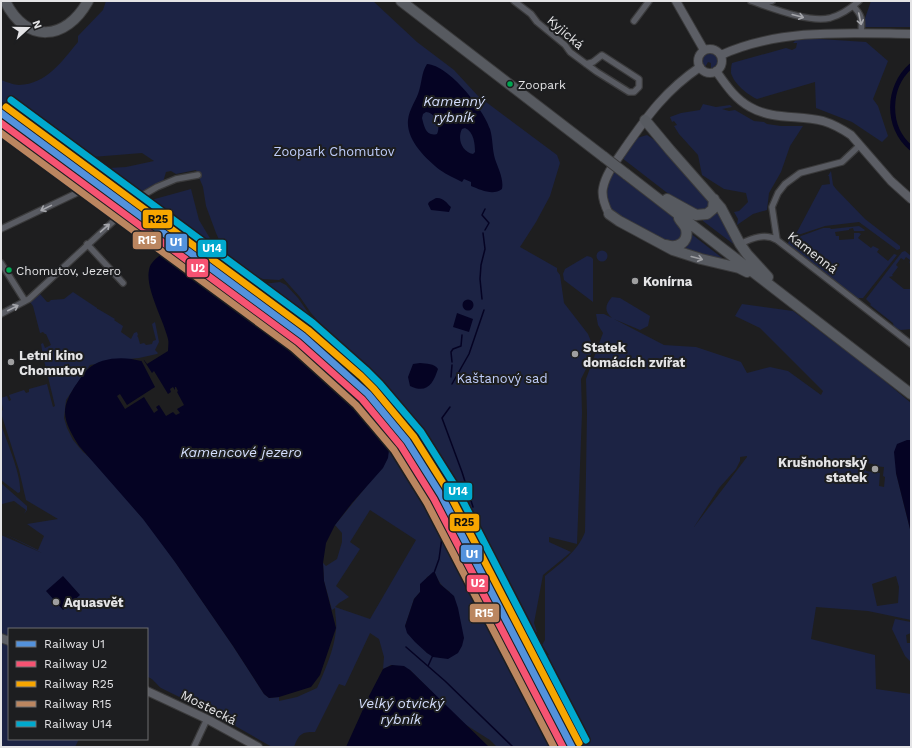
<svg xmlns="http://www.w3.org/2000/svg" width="912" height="748" font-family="'Work Sans',sans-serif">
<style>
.green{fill:#1c2344;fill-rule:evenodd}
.water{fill:#050323;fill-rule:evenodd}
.pier{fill:#1e1e1f}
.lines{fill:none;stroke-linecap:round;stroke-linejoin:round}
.stream{stroke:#050323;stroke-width:1.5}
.canal{stroke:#050323;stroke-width:5}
.street-casing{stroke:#3a3a3b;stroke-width:8}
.secondary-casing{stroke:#3a3a3b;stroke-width:10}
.highway-casing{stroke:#3a3a3b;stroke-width:12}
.street{stroke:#595b62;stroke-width:5.5}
.secondary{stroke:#5c5e65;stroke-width:8}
.highway{stroke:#575a60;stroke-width:10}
.highway-bridge-casing{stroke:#3a3a3b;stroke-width:12;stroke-linecap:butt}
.highway-bridge{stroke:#575a60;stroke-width:10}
.rail-1-casing{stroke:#1d1e20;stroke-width:10}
.rail-2-casing{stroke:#1d1e20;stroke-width:10}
.rail-3-casing{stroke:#1d1e20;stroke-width:10}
.rail-4-casing{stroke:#1d1e20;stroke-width:10}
.rail-5-casing{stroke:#1d1e20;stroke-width:10}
.rail-1{stroke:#5392dc;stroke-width:7}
.rail-2{stroke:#f65372;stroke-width:7}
.rail-3{stroke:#f7a600;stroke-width:7}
.rail-4{stroke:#bb8660;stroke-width:7}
.rail-5{stroke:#00a9ce;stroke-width:7}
.oneway{stroke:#a5a6ab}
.oneway2{stroke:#9e9fa3}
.bus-dot{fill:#00a651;stroke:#1d1e20;stroke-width:1.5}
.poi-dot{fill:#9f9fa0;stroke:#1d1e20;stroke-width:1.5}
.labels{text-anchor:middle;stroke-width:4;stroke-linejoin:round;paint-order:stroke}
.bus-label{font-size:12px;fill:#e4e4e6;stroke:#1d1e20;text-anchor:start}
.street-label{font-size:13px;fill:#e4e4e6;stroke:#1d1e20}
.park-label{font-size:13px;fill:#bfcdfb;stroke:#1d1e20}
.poi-label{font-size:13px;font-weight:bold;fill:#e4e4e6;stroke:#1d1e20;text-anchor:start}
.water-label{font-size:14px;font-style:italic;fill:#d4defd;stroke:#1d1e20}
.line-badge{stroke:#1d1e20;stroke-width:1.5}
.badge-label{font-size:11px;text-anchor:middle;font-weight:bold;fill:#fff}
.pale-badge-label{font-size:11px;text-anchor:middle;font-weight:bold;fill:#111}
</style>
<rect width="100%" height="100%" fill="#1e1e1f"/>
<path class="green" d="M 106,1 L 373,1 L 417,42 L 454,70 L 478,96 L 557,155 L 560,163 L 550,196 L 536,222 L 520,247 L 557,268 L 557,271 L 560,275 L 564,303 L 588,334 L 592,344 L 592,350 L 589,363 L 581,379 L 582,413 L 577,544 L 549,537 L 549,542 L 571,552 L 543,575 L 534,623 L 537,632 L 531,635 L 536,647 L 546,659 L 545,655 L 549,655 L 542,645 L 545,640 L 545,576 C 561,563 578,551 585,532 L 587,413 L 586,379 L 603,333 L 598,325 L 596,314 L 604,314 L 612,318 C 604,311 605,305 612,297 L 620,298 L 650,316 L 648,326 L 640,330 L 614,319 L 664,345 L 696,347 L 741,362 L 747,373 L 770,367 L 788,371 L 821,395 L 823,391 L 760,328 L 735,316 L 742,304 L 793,311 L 869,368 L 911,403 L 911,440 L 907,440 L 896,473 L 911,533 L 911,620 L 868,611 L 816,607 L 811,639 L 875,655 L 876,689 L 911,694 L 911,747 L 576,747 L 444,493 L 410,440 L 423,435 L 474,532 L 526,625 L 495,561 L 429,436 L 421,428 L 421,425 L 414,427 L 405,423 L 363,366 L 349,355 L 342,349 L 311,313 L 300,297 L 283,278 L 279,280 L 263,279 L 236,268 L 225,253 L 216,233 L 206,206 L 203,187 L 196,170 L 176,174 L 171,171 L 166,172 L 163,182 L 162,183 L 153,185 L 139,196 L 124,198 L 109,184 L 107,177 L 101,171 L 109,168 L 126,167 L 154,161 L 142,153 L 92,157 L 81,162 L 78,160 L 78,155 L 73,154 L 2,102 L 1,80 C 7,82 14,85 19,85 C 47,84 62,61 78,42 L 78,36 L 103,10 ZM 747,456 L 747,457 L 694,527 L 719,488 L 736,469 L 740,461 L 740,457 ZM 866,463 L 873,464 L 873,466 L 884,467 L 883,476 L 885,477 L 884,487 L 879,486 L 880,473 L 866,471 ZM 896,576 L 899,587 L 898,603 L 877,606 L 872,584 Z
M 871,1 L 911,1 L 911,27 L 862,27 Z
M 804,38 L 866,42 L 888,61 L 873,99 L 878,106 L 888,136 L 882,142 L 852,122 L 816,108 L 815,82 L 757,99 C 748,95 734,84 731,73 C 731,70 731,66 732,63 L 786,48 L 792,50 L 796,48 L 797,43 L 793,43 L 796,40 Z
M 710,53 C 716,54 718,59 717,64 L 711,69 L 711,63 L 708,62 L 705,67 L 702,63 L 704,56 Z
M 703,104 L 716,107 L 730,105 L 732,107 L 722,109 L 729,111 L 735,110 L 754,121 L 764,122 L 767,124 L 781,126 L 803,126 L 790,146 L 781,172 L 769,193 L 767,210 L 753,214 L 737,225 L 738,219 L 734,212 L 739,211 L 748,202 L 746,193 L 724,189 L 702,175 L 698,155 L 679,134 L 674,126 L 677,125 L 674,121 L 672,122 L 670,117 L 681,113 L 700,110 Z
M 647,135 L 662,145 L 710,199 L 710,206 L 702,213 L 679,202 L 622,158 L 637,138 Z
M 613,171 L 674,218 L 682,227 L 684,236 L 673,245 C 661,239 649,233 637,227 C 608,213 600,203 613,171 Z
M 831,171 L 833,185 L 836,189 L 865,219 L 900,246 L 900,249 L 897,250 L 859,222 L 825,226 L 798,235 L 796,234 L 822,185 L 830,184 L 829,176 L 828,176 Z
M 191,189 L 199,220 L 223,260 L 231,268 L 254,283 L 263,284 L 280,282 L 286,285 L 298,298 L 309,314 L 341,350 L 347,357 L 361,367 L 390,407 L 396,421 L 359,379 L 305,333 L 133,205 Z
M 716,208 L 736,246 L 703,221 L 703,219 Z
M 859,226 L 865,230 L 864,231 L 854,231 L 853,228 L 849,229 L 849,230 L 835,232 L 836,236 L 839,236 L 839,240 L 854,239 L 854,233 L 859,233 L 861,234 L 858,238 L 871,248 L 873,246 L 879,249 L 877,252 L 888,261 L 894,254 L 897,255 L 863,298 L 859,298 L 858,300 L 788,245 L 788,243 L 790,240 L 823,228 L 830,228 L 831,229 Z
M 690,233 L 726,261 L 683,249 L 691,240 Z
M596.5 256a5.5 5.5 0 1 1 11 0a5.5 5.5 0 1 1-11 0Z
M 905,251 L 911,256 L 911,261 L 909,264 L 910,260 L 906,257 L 904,260 L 901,258 L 896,265 L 898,267 L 892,275 L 893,276 L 889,277 L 904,289 L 911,289 L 911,329 L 901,330 L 894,328 L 893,323 L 870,305 L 871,304 L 866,299 L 902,252 Z
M 179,253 C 207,273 235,294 262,314 C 293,337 324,360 352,387 C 385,419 411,458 435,498 L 564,747 L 497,747 L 490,740 L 463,723 L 410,670 L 391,665 L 383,669 L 384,657 L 379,639 L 370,633 L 345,686 L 339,684 L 315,732 C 301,732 299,734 294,747 L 272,747 L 216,715 L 161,688 C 156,684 153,678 147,677 L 147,629 L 9,629 L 9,739 L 79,739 L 75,747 L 1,747 L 1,535 L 42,553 L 1,532 L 38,550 L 44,536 L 27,524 L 58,519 L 26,500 L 19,470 L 1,413 L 1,411 L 3,410 L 1,398 L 7,396 L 9,401 L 11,400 L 9,395 L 24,390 L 26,393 L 29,392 L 29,389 L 47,384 L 53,407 L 55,406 L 43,356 L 41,344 L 43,343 L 45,348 L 51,345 L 46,334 L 45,334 L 43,332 L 40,333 L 33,306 L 30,302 L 40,294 L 47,302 L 49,302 L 51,300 L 64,299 L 73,292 L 97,308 L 97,309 L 98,309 L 115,319 L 114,320 L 123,326 L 121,332 L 131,339 L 134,333 L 137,332 L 138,335 L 137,336 L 138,337 L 140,344 L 144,343 L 146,345 L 152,344 L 153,341 L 156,340 L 152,324 L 155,322 L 159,342 L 155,350 L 158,353 L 157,354 L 139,358 L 107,361 L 107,362 L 90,365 L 66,400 L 64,418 L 67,428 L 73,440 L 83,452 L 101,467 L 139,514 L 149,524 L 233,646 L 264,694 L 269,698 L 279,697 L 279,701 L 297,697 L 317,688 C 325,670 334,650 336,630 C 337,623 335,615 335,608 L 332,610 L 324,581 L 323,563 L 326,566 L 337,559 L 342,542 L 342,533 L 335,525 L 365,488 L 385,433 C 360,389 308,354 268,324 C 237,302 208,279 176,260 ZM 370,510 L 416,540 L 370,619 L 335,607 L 339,603 L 349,597 L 336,586 L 360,549 L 350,542 ZM 435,573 C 438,581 442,587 450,592 L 441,658 L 427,653 L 405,626 L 414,599 L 420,592 L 427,577 Z
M 587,256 L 591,257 L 593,259 L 593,302 L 564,280 L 563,274 L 565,269 Z
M 1,424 C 6,440 22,476 20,492 L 18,493 L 1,480 Z
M 1,483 L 27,506 L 27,510 L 24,514 L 26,510 L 14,501 L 2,504 L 1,514 Z
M 895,619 L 911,622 L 911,633 L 906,635 L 907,643 L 911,643 L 910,636 L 911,636 L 911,662 L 905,656 L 892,629 Z"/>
<path class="water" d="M 427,64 C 449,65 484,110 490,129 C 493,139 492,149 495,159 C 498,168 504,179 502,189 C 493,196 481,190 471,186 L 471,182 L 464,179 L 462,182 C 455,178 447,175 440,170 C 426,159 406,140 408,120 C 409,110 415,102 418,94 C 422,84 421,73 427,64 ZM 426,112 C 436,113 441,126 437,134 C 426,137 424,126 422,118 L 423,114 ZM 465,128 C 474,132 475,144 475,152 L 473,154 C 462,152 457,139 462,129 Z
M 436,198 C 443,197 447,203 451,207 L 449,212 L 431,210 L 428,204 L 429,202 Z
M 162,254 L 169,256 L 187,267 L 214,285 L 327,368 L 369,410 L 379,423 L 387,440 L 389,450 L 388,458 L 383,468 L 352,503 L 335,525 L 326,543 L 323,563 L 324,581 L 336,628 L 320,675 L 311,687 L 279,697 L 269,698 L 264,694 L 233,646 L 175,562 L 143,519 L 79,446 C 73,436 65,424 65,412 C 65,403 70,394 75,386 C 79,381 83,373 88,369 C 100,357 125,356 141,361 L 144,360 L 147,364 L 168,351 C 168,347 169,343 168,339 C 164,321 145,288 149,270 C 150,263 156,258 162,254 Z
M462.5 305a5.5 5.5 0 1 1 11 0a5.5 5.5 0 1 1-11 0Z
M 457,313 L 473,319 L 469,332 L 453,327 Z
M 420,363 C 427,364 434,363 438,369 C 433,384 427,394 410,386 L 408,377 L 413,364 Z
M 907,440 L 911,440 L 911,533 L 896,473 L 894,452 L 897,444 Z
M 433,572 L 435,573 L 440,584 L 454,596 L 458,608 L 464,638 L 462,646 L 458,653 L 448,659 L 433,657 L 427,653 L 415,642 L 407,633 L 405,626 L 414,599 L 420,592 L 420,584 Z
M 63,576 L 80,595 L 63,610 L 46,591 Z
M 392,665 L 404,666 L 410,670 L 489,747 L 346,747 L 369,696 L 383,669 Z"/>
<path class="pier" d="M 143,359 L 152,373 L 154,371 L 168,394 L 171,392 L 170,389 L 173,387 L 175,390 L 175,387 L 176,387 L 178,391 L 177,392 L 184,405 L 177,409 L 180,413 L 176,415 L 173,412 L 166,416 L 159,405 L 156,407 L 158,410 L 154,413 L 144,397 L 125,409 L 117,396 L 120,394 L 127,405 L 155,387 L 141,360 Z"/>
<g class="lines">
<path class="stream" d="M 485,230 L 489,223 L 482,215 L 485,209
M 482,299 L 480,279 L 481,265 L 485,249 L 483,233
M 452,362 L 451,352 L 453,349 L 461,346 L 462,335
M 451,377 L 452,365
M 452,384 L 469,354 L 484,310
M 450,407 L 442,418 L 462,472 L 473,507
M 456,513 L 461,511
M 434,573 L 439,559 L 443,530
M 406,647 L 445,681 L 513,747
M 428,666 L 433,655"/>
<path class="canal" d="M 911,66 C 887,87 886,127 911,148"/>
<g class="street-casing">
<path id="street" d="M 514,1 L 531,14 L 537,22 L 565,45 L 570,52 L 597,72 L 629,92 L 634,92 L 639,87 L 639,79 L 602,55 L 593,62 L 586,64
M 751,1 C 772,8 809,23 830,18 C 841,15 850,9 859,1
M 761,4 L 772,1
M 853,6 C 863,16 862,20 861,34
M 634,21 L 649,1
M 860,145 L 842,162 L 800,173 L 785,184 L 778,193 L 772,207 L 777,240 L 911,344
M 1,229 L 81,191 L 118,217
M 87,244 L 123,283
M 740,244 C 752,238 765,233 777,240
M 1,263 L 25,301
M 1,314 L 29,299 L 118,217 L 126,205 L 157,187 L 176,179 L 198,175
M 194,747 L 207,719"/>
</g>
<g class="secondary-casing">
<path id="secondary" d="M 676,1 L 704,50
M698 61a12 12 0 1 1 24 0a12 12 0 1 1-24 0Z
M 721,55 C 781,28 847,33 911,34
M 716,71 C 726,85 735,99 750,107 C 772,120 799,115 823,121 C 833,124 842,129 851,135 L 891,181 L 911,199
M 609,214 C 605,206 601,197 603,188 C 606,173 617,160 625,148 C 648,115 666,90 700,67
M 1,638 L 9,641
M 147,691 L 207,719 L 258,747"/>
</g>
<g class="highway-casing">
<path id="highway" d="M 5,1 C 26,44 66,41 88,1
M 401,1 L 604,157
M 645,120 L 670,150 L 721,208 L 740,244 L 747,254 L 768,277
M 626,174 L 911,394
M 667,199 L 696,215 L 707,214 L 713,209 L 714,199
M 609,214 L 619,221 L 673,250 L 701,259 L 739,268 L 747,272
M 666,245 C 678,249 689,242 686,229 C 685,225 681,222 679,218"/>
</g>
<use href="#street" class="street"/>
<use href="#secondary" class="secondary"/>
<use href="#highway" class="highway"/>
<g class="highway-bridge-casing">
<path id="highway-bridge" d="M 604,157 L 626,174"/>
</g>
<use href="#highway-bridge" class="highway-bridge"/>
<g class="rail-1-casing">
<path id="rail-1" d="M 1,113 L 303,336 L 368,394 L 407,441 L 441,495 L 572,747"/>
</g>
<g class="rail-2-casing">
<path id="rail-2" d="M 1,123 L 298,342 L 362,399 L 401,446 L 434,499 L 563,747"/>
</g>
<g class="rail-3-casing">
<path id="rail-3" d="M 6,107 L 308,330 L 361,376 L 374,389 L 414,437 L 448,491 L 579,743"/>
</g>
<g class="rail-4-casing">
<path id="rail-4" d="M 1,133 L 293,348 L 356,405 L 394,450 L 427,503 L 554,747"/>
</g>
<g class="rail-5-casing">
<path id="rail-5" d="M 11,100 L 313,323 L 366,370 L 380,384 L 421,432 L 455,486 L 586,740"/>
</g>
<use href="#rail-1" class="rail-1"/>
<use href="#rail-2" class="rail-2"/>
<use href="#rail-3" class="rail-3"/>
<use href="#rail-4" class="rail-4"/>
<use href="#rail-5" class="rail-5"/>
</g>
<defs><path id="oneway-shaft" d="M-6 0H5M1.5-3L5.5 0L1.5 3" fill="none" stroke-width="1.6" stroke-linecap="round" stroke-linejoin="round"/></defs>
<g class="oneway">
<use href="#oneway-shaft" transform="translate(798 16) rotate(15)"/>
<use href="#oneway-shaft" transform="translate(860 19) rotate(78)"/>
<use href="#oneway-shaft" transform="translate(46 208) rotate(154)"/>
<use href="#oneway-shaft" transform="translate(105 228) rotate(-41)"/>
<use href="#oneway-shaft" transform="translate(13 308) rotate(-27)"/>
</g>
<use class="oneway2" href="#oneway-shaft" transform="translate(697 258) rotate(15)"/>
<g class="bus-dot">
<circle cx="510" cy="84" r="3.5"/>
<circle cx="9" cy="270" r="3.5"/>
</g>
<g class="poi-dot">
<circle cx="635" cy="281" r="4"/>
<circle cx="575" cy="354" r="4"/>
<circle cx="11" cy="362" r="4"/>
<circle cx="875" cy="469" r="4"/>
<circle cx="56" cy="602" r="4"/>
</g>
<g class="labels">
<g class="bus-label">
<text x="518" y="89">Zoopark</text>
<text x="16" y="275">Chomutov, Jezero</text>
</g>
<g class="street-label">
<text transform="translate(566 32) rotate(41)" y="5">Kyjická</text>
<text transform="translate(813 252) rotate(38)" y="5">Kamenná</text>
<text transform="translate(209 707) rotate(27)" y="5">Mostecká</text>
</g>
<g class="park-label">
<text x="334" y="156">Zoopark Chomutov</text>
<text x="502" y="383">Kaštanový sad</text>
</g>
<g class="poi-label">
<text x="643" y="286">Konírna</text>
<text x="583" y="352">Statek<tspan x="583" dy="15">domácích zvířat</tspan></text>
<text x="19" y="360">Letní kino<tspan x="19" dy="15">Chomutov</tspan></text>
<text x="867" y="467" text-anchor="end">Krušnohorský<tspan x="867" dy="15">statek</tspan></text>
<text x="64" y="607">Aquasvět</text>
</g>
<g class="water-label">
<text x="454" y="106">Kamenný<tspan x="454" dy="16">rybník</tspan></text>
<text x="241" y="457">Kamencové jezero</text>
<text x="401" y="708">Velký otvický<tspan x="401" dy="16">rybník</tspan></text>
</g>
</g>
<g class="line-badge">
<rect x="142" y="209" width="31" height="20" rx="4" fill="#f7a600"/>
<rect x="132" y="231" width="30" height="19" rx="4" fill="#bb8660"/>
<rect x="165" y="233" width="23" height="19" rx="4" fill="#5392dc"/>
<rect x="197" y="239" width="30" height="19" rx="4" fill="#00a9ce"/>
<rect x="186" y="258" width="23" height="20" rx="4" fill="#f65372"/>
<rect x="443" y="482" width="30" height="19" rx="4" fill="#00a9ce"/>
<rect x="449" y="513" width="31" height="19" rx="4" fill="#f7a600"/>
<rect x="460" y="544" width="23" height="19" rx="4" fill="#5392dc"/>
<rect x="466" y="574" width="23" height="19" rx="4" fill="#f65372"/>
<rect x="469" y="603" width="31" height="20" rx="4" fill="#bb8660"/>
</g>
<g class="badge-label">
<text x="147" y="244">R15</text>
<text x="176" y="246">U1</text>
<text x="212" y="252">U14</text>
<text x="198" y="272">U2</text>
<text x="458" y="495">U14</text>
<text x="472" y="558">U1</text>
<text x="478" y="587">U2</text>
<text x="484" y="617">R15</text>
</g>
<g class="pale-badge-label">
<text x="158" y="223">R25</text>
<text x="464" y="526">R25</text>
</g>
<rect width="912" height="748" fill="none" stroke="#e4e4e6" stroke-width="4"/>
<rect x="8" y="628" width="140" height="112" fill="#1d1e20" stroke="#6d6d6f"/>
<rect x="16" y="641" width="20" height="6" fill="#5392dc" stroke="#6d6d6f"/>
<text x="44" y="648" font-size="12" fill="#e4e4e6">Railway U1</text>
<rect x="16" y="661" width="20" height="6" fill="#f65372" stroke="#6d6d6f"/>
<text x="44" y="668" font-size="12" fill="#e4e4e6">Railway U2</text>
<rect x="16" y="681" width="20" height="6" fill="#f7a600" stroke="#6d6d6f"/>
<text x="44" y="688" font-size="12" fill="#e4e4e6">Railway R25</text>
<rect x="16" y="701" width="20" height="6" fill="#bb8660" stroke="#6d6d6f"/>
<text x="44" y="708" font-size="12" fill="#e4e4e6">Railway R15</text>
<rect x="16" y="721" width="20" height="6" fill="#00a9ce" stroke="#6d6d6f"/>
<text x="44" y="728" font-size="12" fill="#e4e4e6">Railway U14</text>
<g transform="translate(28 28) rotate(69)" stroke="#1d1e20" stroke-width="3" paint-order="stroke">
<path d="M0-3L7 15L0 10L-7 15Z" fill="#e4e4e6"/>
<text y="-6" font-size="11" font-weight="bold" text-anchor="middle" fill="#e4e4e6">N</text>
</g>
</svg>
